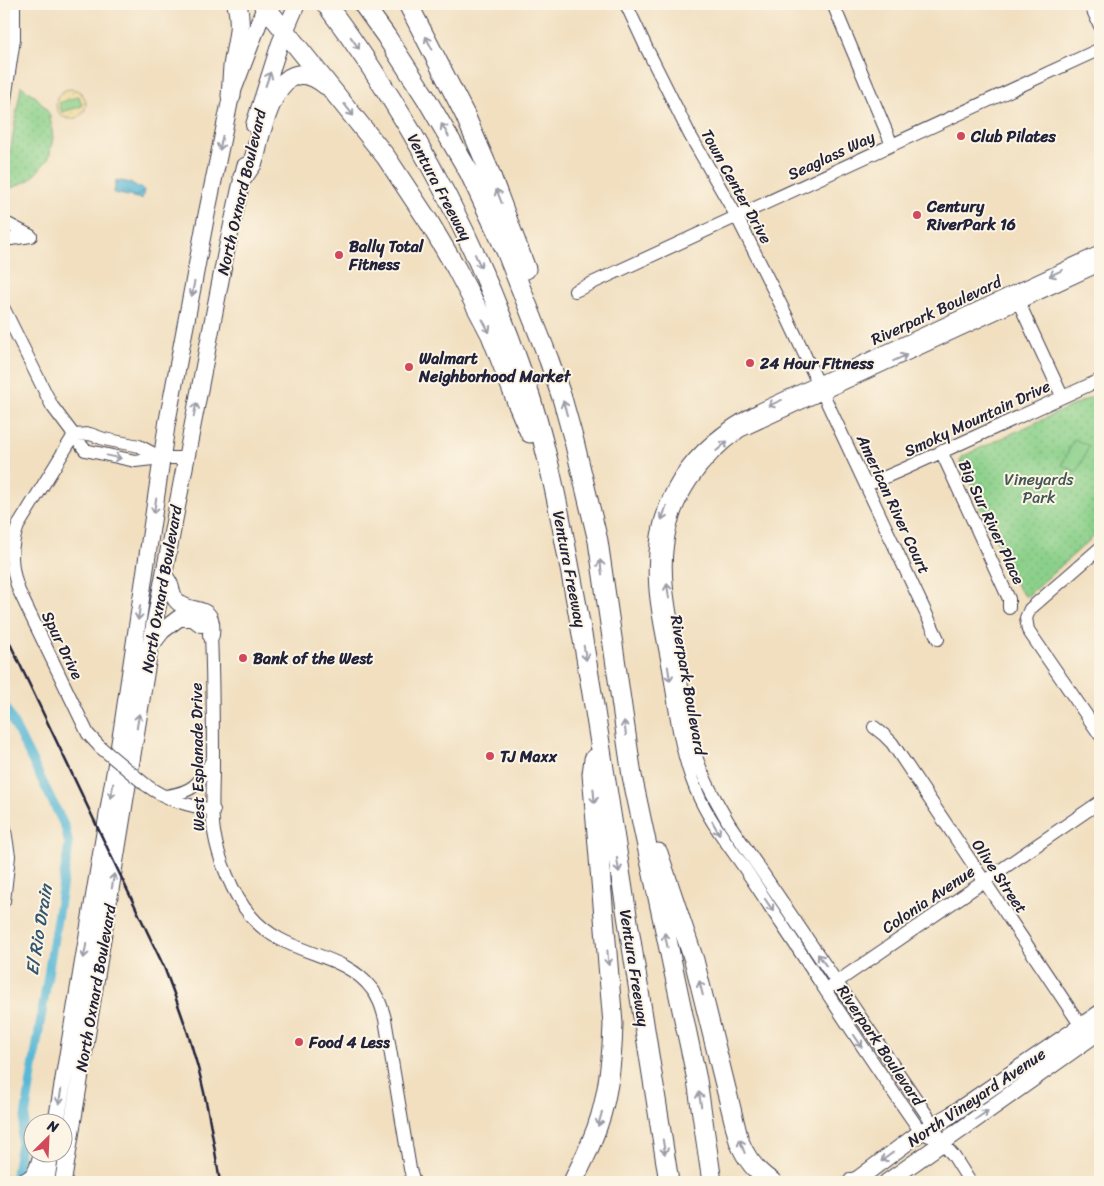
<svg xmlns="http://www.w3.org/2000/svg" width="1104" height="1186" font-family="Sriracha,sans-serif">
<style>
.green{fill:url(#green-dots);stroke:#567962}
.sand{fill:url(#sand-dots);stroke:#887e6c}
.pitch{fill:#8bd08a;stroke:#567962}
.water{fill:url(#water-waves);stroke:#3d6d88}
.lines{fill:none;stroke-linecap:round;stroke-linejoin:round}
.canal{stroke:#58b8d6;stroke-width:9}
.minor-casing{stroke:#413e4f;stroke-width:14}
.major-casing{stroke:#413e4f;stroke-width:18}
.highway-casing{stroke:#413e4f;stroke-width:21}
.minor{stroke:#fff;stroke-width:12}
.major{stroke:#fff;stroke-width:16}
.highway{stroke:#fff;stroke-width:19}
.rail{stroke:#22223b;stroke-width:2.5}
.minor-bridge-casing{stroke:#413e4f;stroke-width:14;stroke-linecap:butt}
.minor-bridge{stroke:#fff;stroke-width:12}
.oneway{stroke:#9c9ca7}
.poi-dot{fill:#d1495b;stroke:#fcf5e5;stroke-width:2}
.labels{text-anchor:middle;stroke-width:4;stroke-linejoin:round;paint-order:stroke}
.poi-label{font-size:16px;font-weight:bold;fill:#22223b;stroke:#fcf5e5;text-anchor:start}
.street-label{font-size:16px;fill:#22223b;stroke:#fcf5e5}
.park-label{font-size:16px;fill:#425653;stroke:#fcf5e5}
.water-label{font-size:18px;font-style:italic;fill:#355671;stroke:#fcf5e5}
</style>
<defs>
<pattern id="green-dots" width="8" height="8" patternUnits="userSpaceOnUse" patternTransform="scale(1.25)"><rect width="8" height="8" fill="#8bd08a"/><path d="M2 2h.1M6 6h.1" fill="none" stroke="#78b278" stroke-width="1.8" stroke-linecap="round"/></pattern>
<pattern id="sand-dots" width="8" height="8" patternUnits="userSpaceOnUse" patternTransform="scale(1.25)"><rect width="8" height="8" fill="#eeda9e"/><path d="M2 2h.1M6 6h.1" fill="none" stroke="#ccbb89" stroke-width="1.8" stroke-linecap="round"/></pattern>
<pattern id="water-waves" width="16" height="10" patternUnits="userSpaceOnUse" patternTransform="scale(1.25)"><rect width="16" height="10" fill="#58b8d6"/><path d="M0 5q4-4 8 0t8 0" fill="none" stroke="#4895af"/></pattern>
</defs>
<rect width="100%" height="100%" fill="#fcf5e5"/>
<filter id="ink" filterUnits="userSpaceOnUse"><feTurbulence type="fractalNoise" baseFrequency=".02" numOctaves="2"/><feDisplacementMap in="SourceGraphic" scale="10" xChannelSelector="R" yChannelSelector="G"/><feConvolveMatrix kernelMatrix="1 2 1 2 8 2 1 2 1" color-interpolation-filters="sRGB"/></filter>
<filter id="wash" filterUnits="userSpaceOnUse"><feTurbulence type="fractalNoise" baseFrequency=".0096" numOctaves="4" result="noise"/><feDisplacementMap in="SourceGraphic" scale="20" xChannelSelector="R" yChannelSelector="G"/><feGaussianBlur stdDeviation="1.12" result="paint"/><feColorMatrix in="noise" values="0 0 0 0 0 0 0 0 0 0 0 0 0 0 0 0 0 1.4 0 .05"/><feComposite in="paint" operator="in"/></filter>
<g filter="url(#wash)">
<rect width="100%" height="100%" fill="#f1dfc0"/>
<path class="green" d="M 21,86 L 35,96 L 45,107 L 50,116 L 53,138 L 49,158 L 31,179 L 14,187 L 4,189 L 4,163 L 11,148 Z
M 1100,393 L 1100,531 L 1026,597 L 1019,590 L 960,461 L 963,456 Z"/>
<path class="sand" d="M56 104a15 15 0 1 1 30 0a15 15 0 1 1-30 0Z"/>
<path class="pitch" d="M 79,96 L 82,106 L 62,112 L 59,103 Z
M 1074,439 L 1089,446 L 1077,472 L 1062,465 Z"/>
<path class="water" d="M 116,180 L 131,183 L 144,190 L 142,199 L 114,193 Z"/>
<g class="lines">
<path class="canal" d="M 4,704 L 65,827 L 69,845 L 16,1173"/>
</g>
</g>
<g filter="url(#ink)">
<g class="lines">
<g class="minor-casing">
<path id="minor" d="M 626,4 L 646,47 L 690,135 L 737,217 L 786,315 L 938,639
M 833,4 L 892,145
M 1090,4 L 1100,26
M 4,7 L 4,42
M 4,106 L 14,39 L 14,4
M 4,222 L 31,236
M 4,240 L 31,236
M 575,291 L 1100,49
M 1019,303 L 1062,396
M 4,309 L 52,406 L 85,450 L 135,461 L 162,458 L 186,458
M 74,435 L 18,526 C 9,549 11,569 19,591 L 88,734 L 100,747
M 74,435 L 90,434 L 104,439 L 139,446 L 162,458
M 941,451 L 1009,599 L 1009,608
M 867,485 L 904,469 L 1100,380
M 1100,548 L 1030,609 L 1026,618 L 1028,630 L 1100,735
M 211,635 C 213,680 213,724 213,768 C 213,787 211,814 214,832 C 218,858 233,895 250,915 C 284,957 342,950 371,988 C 379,997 382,1008 385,1019 L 410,1169 L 414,1182
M 874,727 L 884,735 L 892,743 L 1081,1026
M 146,785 C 166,800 189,806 214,810
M 166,796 C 193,792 200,784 212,760
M 4,824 L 9,856 L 4,901
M 831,986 L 1100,802
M 929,1136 L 921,1132 C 872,1063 827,992 781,923 C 767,903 755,883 741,863 C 726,842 711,822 700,799 C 681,759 676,713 669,669 C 664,641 656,610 655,582 C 651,500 688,447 759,410 L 1100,252
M 4,1180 L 17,1182
M 970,1182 L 953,1155 L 942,1143 L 933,1124 L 730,825 C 716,801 702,777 694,750 C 685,721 683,689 678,660 C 673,623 662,583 667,546 C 672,498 702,458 740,431 L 1100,265"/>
</g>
<g class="major-casing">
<path id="major" d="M 254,125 L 280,43 L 297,4
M 164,575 C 166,578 169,582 170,585 C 172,590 172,595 176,600 C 190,617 215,600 211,635
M 152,644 L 162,631 L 179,618 L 193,618 L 201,624
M 56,1124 L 122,728 L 167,423 L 205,222 L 231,96 L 266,4
M 23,1182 C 38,1175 37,1168 42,1154
M 46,1182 L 50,1156
M 63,1182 L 150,647 L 226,252 L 245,166
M 854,1182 L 921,1132 L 951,1115 L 1100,1013
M 887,1182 L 1100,1031"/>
</g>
<g class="highway-casing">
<path id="highway" d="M 263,4 L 386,157 L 429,222 L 456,268 L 491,335 L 518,405 L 530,433
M 326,4 C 411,117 478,243 524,378 C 544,435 556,494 567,553 C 581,625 593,697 604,769 C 625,907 648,1044 669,1182
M 363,4 L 386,36 L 426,98 L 469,172 L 506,251 L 549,360 L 562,398 L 574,441 L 598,541 L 632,776 L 697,1080 L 712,1182
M 408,4 L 465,115 L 488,168 L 526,269
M 231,96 C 232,86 232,77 233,67 C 236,43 243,29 237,4
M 243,177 C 246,173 249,168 252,164 C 256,156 257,146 259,138 C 268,107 284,51 326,85
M 658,853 L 694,960 L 739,1141 C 746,1159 756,1172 772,1182
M 573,1182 C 579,1168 587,1155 592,1140 C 608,1104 612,1063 613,1024 L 592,774 L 594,759
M 853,1182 L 854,1182"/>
</g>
<use href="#minor" class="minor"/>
<use href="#major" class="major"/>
<use href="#highway" class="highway"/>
<path class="rail" d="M 4,631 L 164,967 C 175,996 186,1024 194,1054 C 207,1096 213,1140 220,1182"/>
<g class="minor-bridge-casing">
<path id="minor-bridge" d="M 100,747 L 146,785"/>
</g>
<use href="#minor-bridge" class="minor-bridge"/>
</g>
<defs><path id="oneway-shaft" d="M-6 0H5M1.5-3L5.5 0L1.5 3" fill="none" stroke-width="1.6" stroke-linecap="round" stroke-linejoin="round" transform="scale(1.25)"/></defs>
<g class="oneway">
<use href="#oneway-shaft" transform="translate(355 43) rotate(55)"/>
<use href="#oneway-shaft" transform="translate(429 43) rotate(-117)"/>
<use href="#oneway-shaft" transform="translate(268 79) rotate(-71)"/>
<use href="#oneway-shaft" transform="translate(349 110) rotate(52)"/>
<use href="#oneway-shaft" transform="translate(445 130) rotate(-120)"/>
<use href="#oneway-shaft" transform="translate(221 143) rotate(102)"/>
<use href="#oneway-shaft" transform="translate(499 196) rotate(-111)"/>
<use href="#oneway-shaft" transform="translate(478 261) rotate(66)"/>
<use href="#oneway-shaft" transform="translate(1056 273) rotate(155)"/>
<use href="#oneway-shaft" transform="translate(193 289) rotate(101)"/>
<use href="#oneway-shaft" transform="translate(486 326) rotate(62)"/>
<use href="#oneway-shaft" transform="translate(900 358) rotate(-24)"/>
<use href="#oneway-shaft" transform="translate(775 403) rotate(156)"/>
<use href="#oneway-shaft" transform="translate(565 408) rotate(-106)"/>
<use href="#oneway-shaft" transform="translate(195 410) rotate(-79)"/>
<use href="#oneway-shaft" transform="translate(722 446) rotate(-41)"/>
<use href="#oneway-shaft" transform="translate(114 457) rotate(11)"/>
<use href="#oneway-shaft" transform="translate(155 506) rotate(99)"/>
<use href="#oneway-shaft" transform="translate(664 513) rotate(108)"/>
<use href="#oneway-shaft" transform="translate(601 567) rotate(-98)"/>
<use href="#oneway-shaft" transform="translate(668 591) rotate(-98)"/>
<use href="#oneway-shaft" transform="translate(139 613) rotate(98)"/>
<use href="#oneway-shaft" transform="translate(585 653) rotate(80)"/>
<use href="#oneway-shaft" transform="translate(669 674) rotate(81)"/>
<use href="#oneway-shaft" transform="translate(138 721) rotate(-81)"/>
<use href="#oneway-shaft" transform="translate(625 728) rotate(-98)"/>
<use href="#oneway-shaft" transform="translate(112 791) rotate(99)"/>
<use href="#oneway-shaft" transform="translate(594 796) rotate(85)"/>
<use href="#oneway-shaft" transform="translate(716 828) rotate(60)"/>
<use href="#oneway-shaft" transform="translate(618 865) rotate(81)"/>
<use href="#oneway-shaft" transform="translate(113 881) rotate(-81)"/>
<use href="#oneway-shaft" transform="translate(769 905) rotate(56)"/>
<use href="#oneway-shaft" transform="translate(666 940) rotate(-102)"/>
<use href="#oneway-shaft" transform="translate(85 951) rotate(100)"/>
<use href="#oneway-shaft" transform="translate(608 958) rotate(85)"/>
<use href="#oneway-shaft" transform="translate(822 960) rotate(-125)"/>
<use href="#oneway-shaft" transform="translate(701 988) rotate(-104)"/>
<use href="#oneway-shaft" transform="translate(858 1041) rotate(56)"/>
<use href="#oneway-shaft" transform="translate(60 1097) rotate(99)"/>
<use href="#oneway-shaft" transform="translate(700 1099) rotate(-99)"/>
<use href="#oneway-shaft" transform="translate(982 1115) rotate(-35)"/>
<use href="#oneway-shaft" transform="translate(600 1119) rotate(106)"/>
<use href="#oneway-shaft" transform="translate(742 1146) rotate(-111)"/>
<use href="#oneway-shaft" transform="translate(664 1147) rotate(81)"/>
<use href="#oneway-shaft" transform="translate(887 1157) rotate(143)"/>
</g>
</g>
<g class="poi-dot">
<circle cx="961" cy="136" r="5"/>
<circle cx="917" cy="215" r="5"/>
<circle cx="339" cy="255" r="5"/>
<circle cx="750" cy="363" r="5"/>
<circle cx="409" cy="367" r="5"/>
<circle cx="243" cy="658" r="5"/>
<circle cx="490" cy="756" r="5"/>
<circle cx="299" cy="1042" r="5"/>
</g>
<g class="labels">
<g class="poi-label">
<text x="971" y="142">Club Pilates</text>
<text x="927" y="212">Century<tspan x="927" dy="18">RiverPark 16</tspan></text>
<text x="349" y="252">Bally Total<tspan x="349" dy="18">Fitness</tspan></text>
<text x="419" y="364">Walmart<tspan x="419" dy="18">Neighborhood Market</tspan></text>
<text x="760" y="369">24 Hour Fitness</text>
<text x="253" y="664">Bank of the West</text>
<text x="500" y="762">TJ Maxx</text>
<text x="309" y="1048">Food 4 Less</text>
</g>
<g class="street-label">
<text transform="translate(831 155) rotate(-25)" y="6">Seaglass Way</text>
<text transform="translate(737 186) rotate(61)" y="6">Town Center Drive</text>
<text transform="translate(440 187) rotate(62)" y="6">Ventura Freeway</text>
<text transform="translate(241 192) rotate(-77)" y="6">North Oxnard Boulevard</text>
<text transform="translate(936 310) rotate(-25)" y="6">Riverpark Boulevard</text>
<text transform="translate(977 418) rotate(-25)" y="6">Smoky Mountain Drive</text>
<text transform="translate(894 504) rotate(65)" y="6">American River Court</text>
<text transform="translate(992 522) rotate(65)" y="6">Big Sur River Place</text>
<text transform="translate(570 569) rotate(79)" y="6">Ventura Freeway</text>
<text transform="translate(161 589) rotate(-80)" y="6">North Oxnard Boulevard</text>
<text transform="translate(63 645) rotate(64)" y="6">Spur Drive</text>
<text transform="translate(689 685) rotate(80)" y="6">Riverpark Boulevard</text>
<text transform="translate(197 757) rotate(-91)" y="6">West Esplanade Drive</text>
<text transform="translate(1000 876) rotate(56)" y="6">Olive Street</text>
<text transform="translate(928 899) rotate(-34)" y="6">Colonia Avenue</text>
<text transform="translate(635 968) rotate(81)" y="6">Ventura Freeway</text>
<text transform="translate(95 988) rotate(-80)" y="6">North Oxnard Boulevard</text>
<text transform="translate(881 1045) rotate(56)" y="6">Riverpark Boulevard</text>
<text transform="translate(976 1097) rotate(-34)" y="6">North Vineyard Avenue</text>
</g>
<g class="park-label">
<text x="1039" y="485">Vineyards<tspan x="1039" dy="18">Park</tspan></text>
</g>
<g class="water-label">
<text transform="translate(39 930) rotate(-81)" y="6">El Rio Drain</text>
</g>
</g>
<rect width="1104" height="1186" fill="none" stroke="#fcf5e5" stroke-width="20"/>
<g transform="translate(48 1138) rotate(24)"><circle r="24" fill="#fcf5e5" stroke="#a5a1a1"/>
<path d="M0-4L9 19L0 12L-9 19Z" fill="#d1495b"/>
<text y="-8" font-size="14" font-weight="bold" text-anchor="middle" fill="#22223b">N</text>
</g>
</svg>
